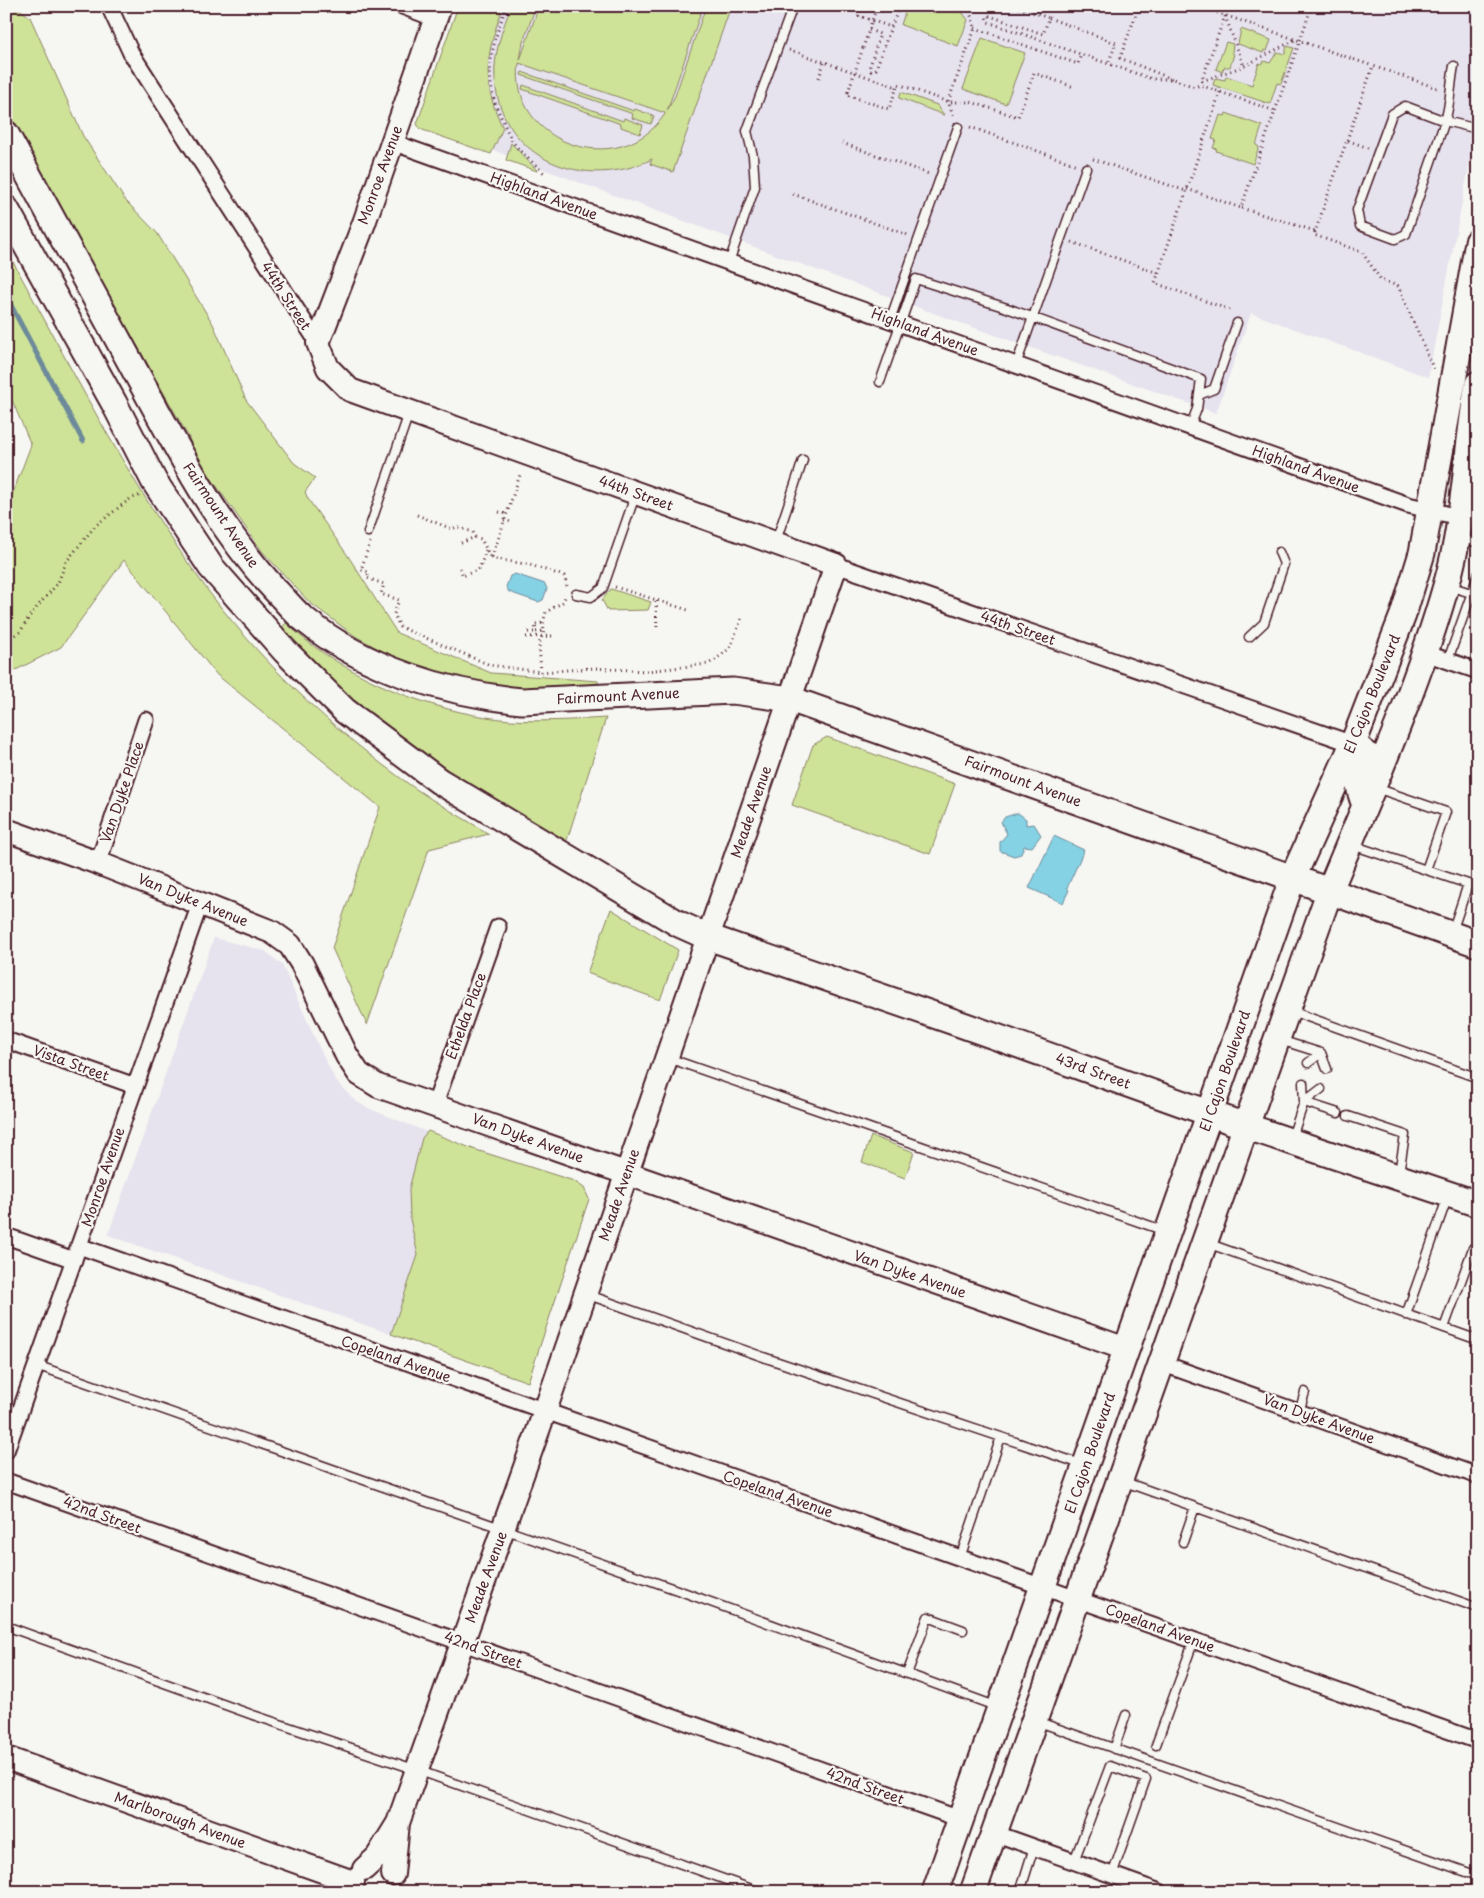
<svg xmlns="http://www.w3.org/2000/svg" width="1484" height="1898" font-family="'Playpen Sans',sans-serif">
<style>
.built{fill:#e6e2ee}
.green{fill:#cee398;stroke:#8c8162;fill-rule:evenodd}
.water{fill:#85d2e4;stroke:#6d8a9a}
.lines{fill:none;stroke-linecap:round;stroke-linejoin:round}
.stream{stroke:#6d8a9a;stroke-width:5}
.lane-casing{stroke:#4a1f2b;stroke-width:11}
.street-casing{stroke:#4a1f2b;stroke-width:19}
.secondary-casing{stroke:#4a1f2b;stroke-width:26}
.primary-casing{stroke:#4a1f2b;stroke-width:29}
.path{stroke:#4a1f2b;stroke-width:3;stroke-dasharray:1 4;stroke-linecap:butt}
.lane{stroke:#f6f6f2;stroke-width:8}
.street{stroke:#f6f6f2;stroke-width:15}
.secondary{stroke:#f6f6f2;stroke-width:22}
.primary{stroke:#f6f6f2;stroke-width:25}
.path-bridge{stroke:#4a1f2b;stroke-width:3;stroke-dasharray:1 4;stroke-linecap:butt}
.labels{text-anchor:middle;stroke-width:4.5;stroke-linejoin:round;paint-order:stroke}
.street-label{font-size:14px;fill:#4a1f2b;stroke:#f6f6f2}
</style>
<rect width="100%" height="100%" fill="#f6f6f2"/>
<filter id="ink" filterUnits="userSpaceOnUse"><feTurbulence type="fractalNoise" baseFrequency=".02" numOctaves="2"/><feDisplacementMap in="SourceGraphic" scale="10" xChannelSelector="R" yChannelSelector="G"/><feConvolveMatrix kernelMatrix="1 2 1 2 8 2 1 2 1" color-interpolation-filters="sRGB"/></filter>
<g filter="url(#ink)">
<path class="built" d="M 459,6 L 1478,6 L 1478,120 L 1428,377 L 1251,313 L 1216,413 L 947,318 L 419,123 Z
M 214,938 L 265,951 L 282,965 L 324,1058 L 336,1081 L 353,1099 L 365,1107 L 439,1137 L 574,1181 L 584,1188 L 589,1199 L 528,1382 L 108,1235 Z"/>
<path class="green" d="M 6,6 L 15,6 L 30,17 L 83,136 L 125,200 L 157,233 L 213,324 L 246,400 L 294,463 L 315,478 L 305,492 L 308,499 L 348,556 L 397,633 L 491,673 L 598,681 L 599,688 L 527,688 L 473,683 L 406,664 L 355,636 L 309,602 L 262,551 L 197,458 L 188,436 L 6,112 Z
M 458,6 L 498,6 L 501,13 C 485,57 482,85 503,128 L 491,154 L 420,129 L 417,124 Z
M 511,6 L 536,6 L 523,42 L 520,60 L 539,6 L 703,6 L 667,111 L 675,96 L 706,6 L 731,6 L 673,172 L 650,164 L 652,159 C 586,192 502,160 495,81 C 493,54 502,31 511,6 ZM 519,63 L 665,113 L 665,114 C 620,182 508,143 519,63 Z
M 907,6 L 964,6 L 962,12 L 968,20 L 958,46 L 901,25 Z
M 1241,29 L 1271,40 L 1267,51 L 1264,50 L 1263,53 L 1238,44 Z
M 982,38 L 1025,53 L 1006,104 L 963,89 Z
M 1226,42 L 1233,44 L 1232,53 L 1234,54 L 1230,67 L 1224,67 L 1222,72 L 1216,69 Z
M 1287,46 L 1294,48 L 1281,84 L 1277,83 L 1270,104 L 1213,85 L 1215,78 L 1225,80 L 1226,76 L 1252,85 L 1259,63 L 1262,64 L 1264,61 L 1270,63 L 1277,52 L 1285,54 Z
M 522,72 L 634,111 L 635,109 L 654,116 L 651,124 L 632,118 L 633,114 L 521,75 Z
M 523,85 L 623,121 L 624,118 L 643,125 L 640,134 L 621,127 L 621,124 L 522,89 Z
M 901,92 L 937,105 L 944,115 L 899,98 Z
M 1226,113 L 1262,126 L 1256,145 L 1259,147 L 1253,164 L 1216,151 L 1217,149 L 1213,148 L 1216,140 L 1212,139 L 1220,115 L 1225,116 Z
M 511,143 L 537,170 L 537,171 L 506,160 Z
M 6,249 C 67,360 124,474 198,577 C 256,658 332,730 413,787 C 437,804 464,818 489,834 L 429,849 L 367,1025 L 332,948 L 380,807 L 217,675 L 124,560 L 61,647 L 6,675 L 6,511 L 31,445 L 6,386 Z
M 611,589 L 651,602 L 648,610 L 608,611 L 602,600 Z
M 286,623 C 298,634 311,645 325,654 C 379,690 445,714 510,720 C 542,722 574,720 606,718 L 566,843 C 508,809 451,775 396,735 C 354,704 317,666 280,630 Z
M 827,737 L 955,784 L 930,854 L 792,805 L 813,745 Z
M 611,909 L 678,950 L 660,1000 L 587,973 Z
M 428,1131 L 473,1149 L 574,1181 L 584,1188 L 589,1199 L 528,1382 L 391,1334 L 418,1255 L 410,1219 L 409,1189 L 422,1138 Z
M 871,1136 L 914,1152 L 905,1178 L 862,1162 Z"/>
<path class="water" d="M 515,574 L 545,584 L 547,589 L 543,600 L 538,602 L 509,592 L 506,587 L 510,576 Z
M 1018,813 L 1026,819 L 1026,825 L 1034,824 L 1041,835 L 1032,847 L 1024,846 L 1021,854 L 1014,856 L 1000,851 L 1000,842 L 1007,834 L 1001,822 L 1005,817 Z
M 1054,836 L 1084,850 L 1067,888 L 1069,890 L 1063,903 L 1029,888 Z"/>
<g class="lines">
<path class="stream" d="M 6,296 L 83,441"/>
<g class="lane-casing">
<path id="lane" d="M 1454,66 C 1450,85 1451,103 1445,121 L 1478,129
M 1405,106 L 1445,121 L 1406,234 L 1395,239 L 1360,226 L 1357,210 L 1392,114 Z
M 729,262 L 755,187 L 753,156 L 747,131 L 793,6
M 890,320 L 958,127
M 1016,365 L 1086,168
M 880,382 L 916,279 L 1007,308 L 1201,379 L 1197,409 L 1190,427
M 1199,395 L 1214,389 L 1237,323
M 368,532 L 409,413
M 1461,538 L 1478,543
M 776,541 L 803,460
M 1449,586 L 1471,593
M 576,594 L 591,597 L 603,588 L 635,496
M 1249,637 L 1264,623 L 1284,564 L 1279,552
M 1448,660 L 1478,575
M 1376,788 L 1446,812 L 1426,870
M 1352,845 L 1468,884 L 1452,932
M 1291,1011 L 1478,1078
M 1280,1040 L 1321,1053 L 1327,1069
M 668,1058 L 1165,1231
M 1308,1063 L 1321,1053
M 1303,1083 L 1304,1102
M 1304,1102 L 1321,1089
M 1348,1116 L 1405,1135 L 1399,1173
M 1292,1137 L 1304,1102 L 1338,1113
M 1207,1243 L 1478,1340
M 586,1294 L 769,1359 L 1081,1464
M 1406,1315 L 1448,1196
M 1444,1328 L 1473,1248
M 36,1365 L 683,1592 L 998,1707
M 1299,1412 L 1305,1392
M 1122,1481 L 1478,1608
M 1183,1542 L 1195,1507
M 960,1558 L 1001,1437
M 6,1626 L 253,1715 L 417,1770 L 760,1892
M 907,1674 L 928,1617 L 963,1630
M 1036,1721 L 1478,1876
M 1156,1745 L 1194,1640
M 1114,1749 L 1126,1715
M 1074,1861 L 1110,1766 L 1146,1779 L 1112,1875
M 6,1891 L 9,1892
M 1020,1892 L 1034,1847"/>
</g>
<g class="street-casing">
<path id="street" d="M 109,6 L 131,53 L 318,343
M 402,6 L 436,19
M 392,142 L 1408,505 L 1459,517
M 836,565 L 1353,744
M 1425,653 L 1478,671
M 98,863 L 146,720
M 6,1040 L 135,1086
M 435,1104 L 498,927
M 6,1236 L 74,1260
M 79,1246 L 1478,1741
M 1161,1363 L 1478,1476
M 6,1451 L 200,904
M 6,1481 L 960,1819
M 994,1833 L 1160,1892"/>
</g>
<g class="secondary-casing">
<path id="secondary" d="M 6,830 L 98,863 L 272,932 L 290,945 L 302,964 L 347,1056 L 359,1074 L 378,1086 L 1126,1349
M 6,1758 L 353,1882
M 398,1823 L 545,1411 L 836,565 L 350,390 L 328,368 L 318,343 L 364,223 L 440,6
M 364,1869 L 377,1857 L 398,1823 L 393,1874"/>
</g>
<g class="primary-casing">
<path id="primary" d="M 6,134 C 51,216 95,298 140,380 C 181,455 220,532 279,594 C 287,602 295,613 305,620 C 365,669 446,693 522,701 L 733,691 L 790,699 L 1478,944
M 6,209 L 114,403 L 154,481 L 211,567 L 285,651 L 345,711 L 439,781 L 679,924 L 708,937 L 963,1025 L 1245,1126 L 1478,1204
M 1353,744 L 1366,754 C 1360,780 1354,778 1365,805
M 935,1892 L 1293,877 L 1353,744 L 1403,615 L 1422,553 L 1478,242
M 973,1892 L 1330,890 C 1371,790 1416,691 1446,586 C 1465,521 1466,451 1478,384"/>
</g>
<path class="path" d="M 503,6 L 505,10 C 490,51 482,81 503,121 C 506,128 509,136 513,142 C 522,154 535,164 546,175
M 863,6 L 859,16 L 891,27 L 900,6
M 968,6 L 975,28 L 948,102 L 971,102 L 1018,117 L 1034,73 L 1074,87
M 1014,6 L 1049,18 L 1043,34 L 990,16 L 986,17 L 988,22 L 1152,79 L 1173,79 L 1195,87 L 1200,85 L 1275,111
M 1139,6 L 1120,58 L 1172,79
M 1198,6 L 1373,66
M 1312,6 L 1241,208 L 1315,231
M 1225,16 L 1244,66
M 1049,18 L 1116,43 L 1108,64
M 975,28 L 1078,64 L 1081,54
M 869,30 L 880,34 L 870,66 L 871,71 L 876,69 L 891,27
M 863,48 L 877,6
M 789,50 L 897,87
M 819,78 L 824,62
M 1202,81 L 1244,66 L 1295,40
M 1201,82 L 1225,16
M 848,92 L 847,95 L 889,109 L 898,84 L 948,102 L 954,117
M 1220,92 L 1155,283 L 1233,311
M 970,127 L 1077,165
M 1347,140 L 1373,66 L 1440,89
M 842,143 L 929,174
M 1368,148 L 1347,140 L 1314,235 L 1362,252 L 1381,280 L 1398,286 L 1434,370
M 1093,159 L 1186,191
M 1187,189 L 1241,208
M 793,194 L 908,235
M 1072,242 L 1158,273
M 499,512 L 506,514
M 417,515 L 452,529 L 457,527 L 473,532 L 475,537 L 481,539 L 491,558
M 504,520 L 511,522
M 370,542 L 361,570 L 369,572 L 367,578 L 384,584 L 381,594 L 399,600 L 394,614 L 400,627 L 490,665 L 541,672 L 594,668 L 647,671 L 708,664 L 715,660 L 730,648 L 742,617
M 461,543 L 475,537
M 492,557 L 521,472
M 491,558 C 494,559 524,564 527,564 L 564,576 L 567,586
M 460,568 L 463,576 L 479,569
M 479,570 L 486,550
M 615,587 L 688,610
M 656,601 L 657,630
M 543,623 L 546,612 L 563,602 L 565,597
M 543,623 L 544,631 L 536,632 L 535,624 Z
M 528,632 L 536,632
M 526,637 L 553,636
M 6,640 L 20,632 L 31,614 L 58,583 L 66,562 L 95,526 L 130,499 L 141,495
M 541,672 L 539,644 L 544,631"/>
<use href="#lane" class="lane"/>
<use href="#street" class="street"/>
<use href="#secondary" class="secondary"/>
<use href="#primary" class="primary"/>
<path class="path-bridge" d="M 848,92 L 863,48"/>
</g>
</g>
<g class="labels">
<g class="street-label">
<text transform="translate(380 175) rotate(-70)" y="5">Monroe Avenue</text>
<text transform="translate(544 196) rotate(20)" y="5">Highland Avenue</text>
<text transform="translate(286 296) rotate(57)" y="5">44th Street</text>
<text transform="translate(925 332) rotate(20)" y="5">Highland Avenue</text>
<text transform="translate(1306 469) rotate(20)" y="5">Highland Avenue</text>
<text transform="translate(636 493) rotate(20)" y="5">44th Street</text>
<text transform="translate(221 515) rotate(56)" y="5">Fairmount Avenue</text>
<text transform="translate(1018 628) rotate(19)" y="5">44th Street</text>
<text transform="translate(1372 694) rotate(-68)" y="5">El Cajon Boulevard</text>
<text transform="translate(618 696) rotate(-3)" y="5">Fairmount Avenue</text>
<text transform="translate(1023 781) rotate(20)" y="5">Fairmount Avenue</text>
<text transform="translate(122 792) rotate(-71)" y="5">Van Dyke Place</text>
<text transform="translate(751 812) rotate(-71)" y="5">Meade Avenue</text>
<text transform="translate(193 900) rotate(22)" y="5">Van Dyke Avenue</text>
<text transform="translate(466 1016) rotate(-70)" y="5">Ethelda Place</text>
<text transform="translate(71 1063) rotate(20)" y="5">Vista Street</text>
<text transform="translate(1093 1071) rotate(20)" y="5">43rd Street</text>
<text transform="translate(1225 1071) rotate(-71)" y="5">El Cajon Boulevard</text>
<text transform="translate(528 1138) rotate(20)" y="5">Van Dyke Avenue</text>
<text transform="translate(103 1177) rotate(-71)" y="5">Monroe Avenue</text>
<text transform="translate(619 1195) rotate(-71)" y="5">Meade Avenue</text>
<text transform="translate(910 1274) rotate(19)" y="5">Van Dyke Avenue</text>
<text transform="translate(396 1359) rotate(19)" y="5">Copeland Avenue</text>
<text transform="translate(1319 1419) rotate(20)" y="5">Van Dyke Avenue</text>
<text transform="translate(1090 1453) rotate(-71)" y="5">El Cajon Boulevard</text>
<text transform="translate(778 1494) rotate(19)" y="5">Copeland Avenue</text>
<text transform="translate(102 1515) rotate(20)" y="5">42nd Street</text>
<text transform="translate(486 1577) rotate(-70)" y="5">Meade Avenue</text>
<text transform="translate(1160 1628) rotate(20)" y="5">Copeland Avenue</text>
<text transform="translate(483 1650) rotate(20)" y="5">42nd Street</text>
<text transform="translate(865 1786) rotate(20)" y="5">42nd Street</text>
<text transform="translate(180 1820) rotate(20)" y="5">Marlborough Avenue</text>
</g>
</g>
<rect width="1484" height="1898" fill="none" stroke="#f6f6f2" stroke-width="25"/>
<rect x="12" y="12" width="1459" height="1873" fill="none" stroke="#4a1f2b" stroke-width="2" filter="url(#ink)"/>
</svg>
